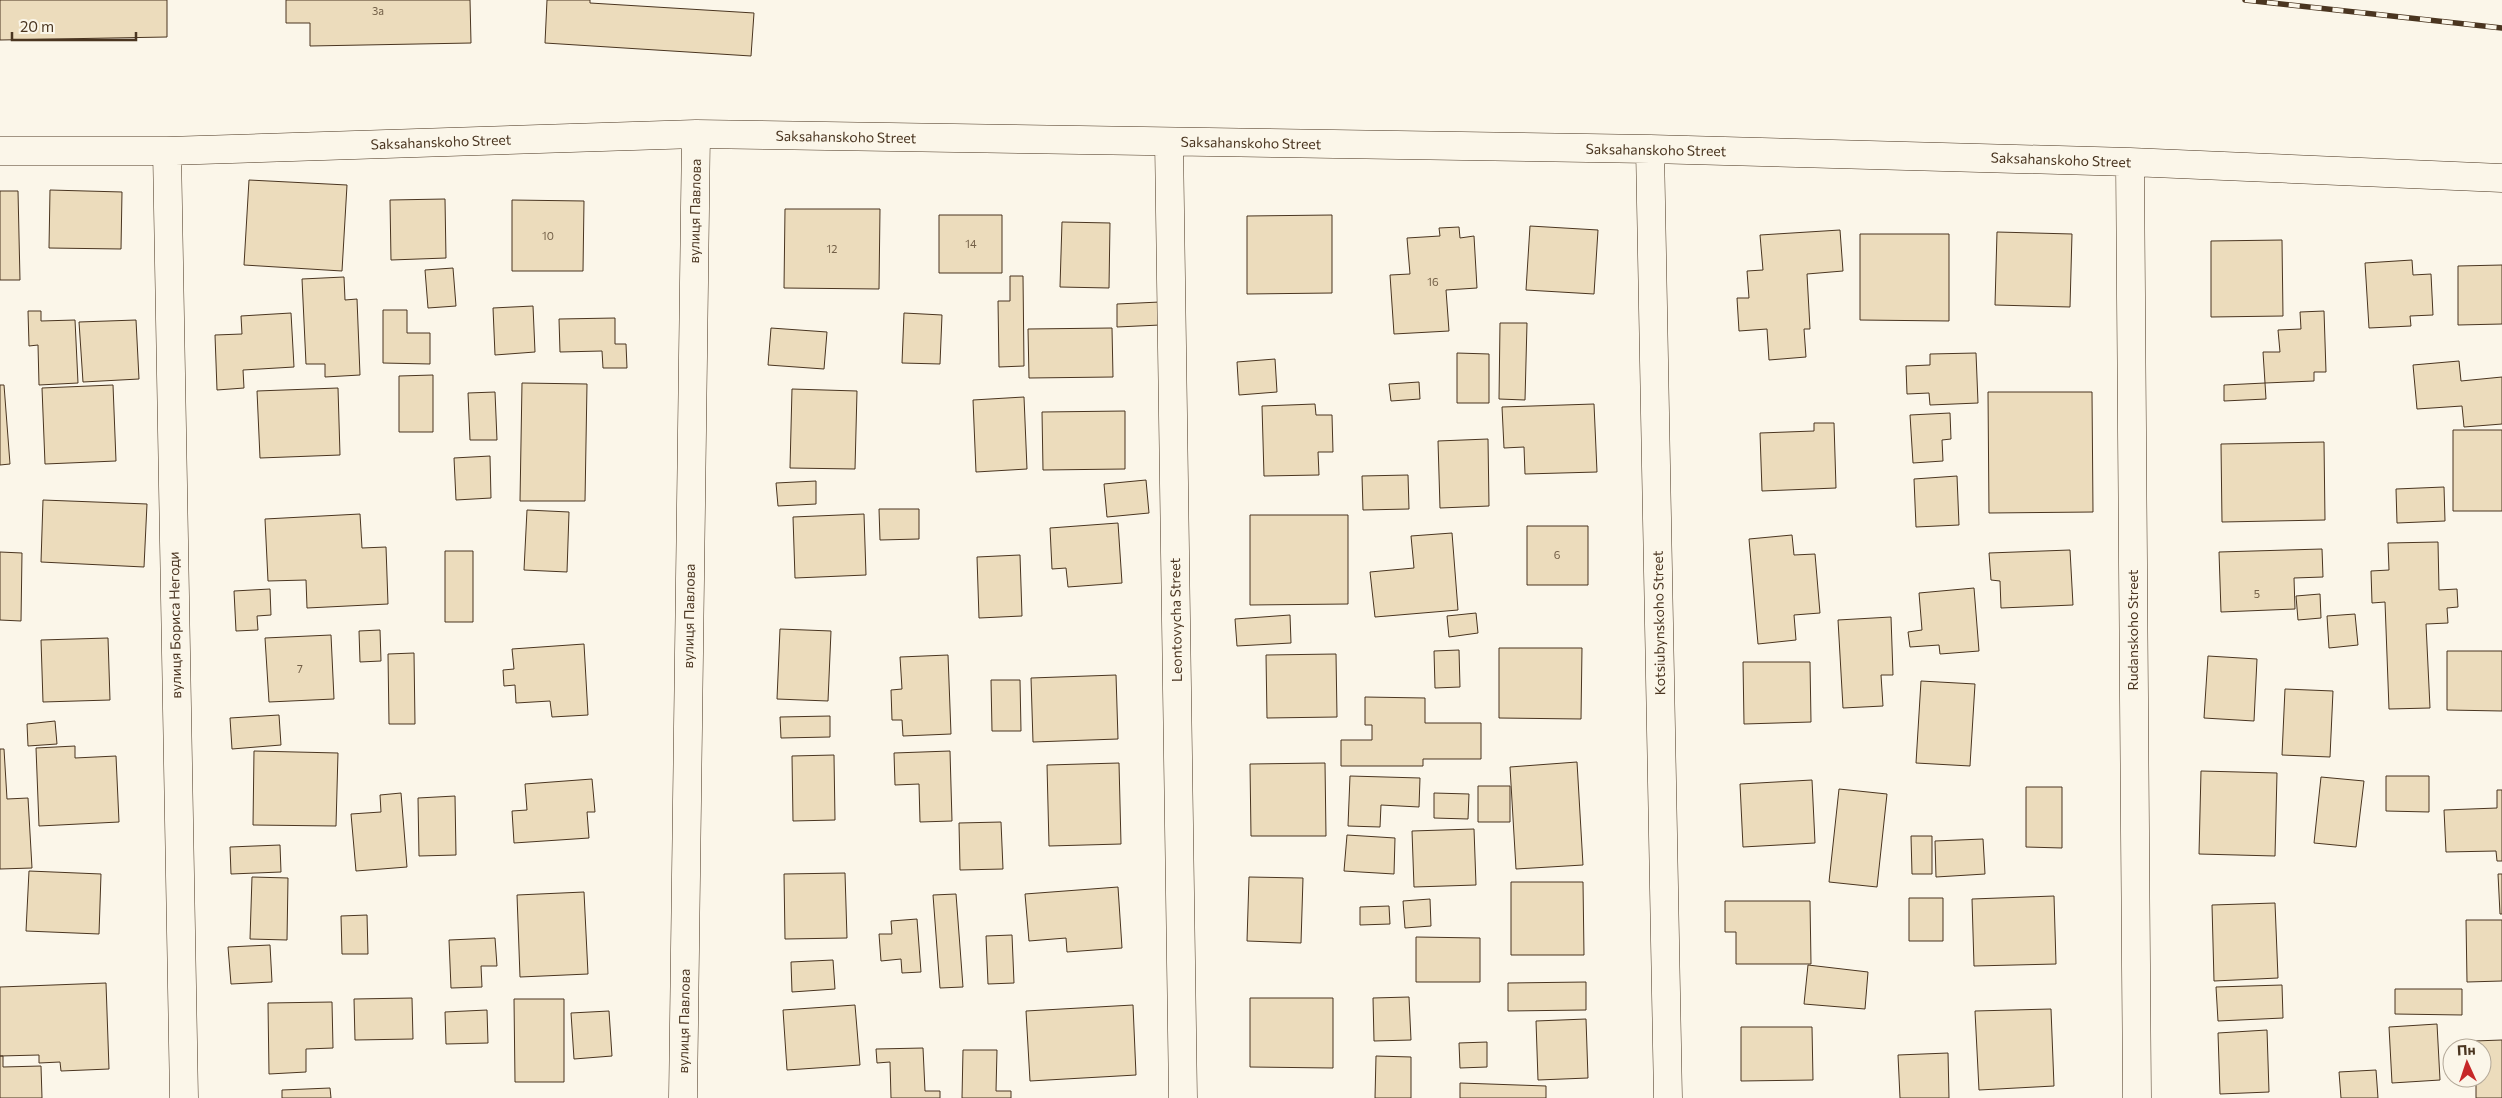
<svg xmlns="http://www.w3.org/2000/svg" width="2502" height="1098" font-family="Commissioner,sans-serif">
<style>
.building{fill:#ecdcbc;stroke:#4a3520}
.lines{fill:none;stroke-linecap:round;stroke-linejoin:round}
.minor-casing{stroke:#4a3520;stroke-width:29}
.minor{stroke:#fbf6e9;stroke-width:28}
.rail-casing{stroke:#4a3520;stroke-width:5.5}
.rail{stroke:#fbf6e9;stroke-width:4;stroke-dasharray:11;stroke-linecap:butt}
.labels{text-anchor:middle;stroke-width:4;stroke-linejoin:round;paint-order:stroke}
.number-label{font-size:11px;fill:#725f47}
.street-label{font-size:14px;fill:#4a3520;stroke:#fbf6e9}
</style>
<rect width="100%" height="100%" fill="#fbf6e9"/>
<path class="building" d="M 0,0 L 167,0 L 167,37 L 0,40 Z
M 286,0 L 470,0 L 471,43 L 310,46 L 310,23 L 286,23 Z
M 547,0 L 590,0 L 590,3 L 754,13 L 751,56 L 545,43 Z
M 249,180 L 347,185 L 342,271 L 244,265 Z
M 50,190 L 122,192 L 121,249 L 49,248 Z
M 0,191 L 18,191 L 20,280 L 0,280 Z
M 445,199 L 446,258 L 391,260 L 390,200 Z
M 512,200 L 584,201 L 583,271 L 512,271 Z
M 785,209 L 880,209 L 879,289 L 784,288 Z
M 939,215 L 1002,215 L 1002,273 L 939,273 Z
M 1332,215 L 1332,293 L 1247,294 L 1247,216 Z
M 1062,222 L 1110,223 L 1109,288 L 1060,287 Z
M 1530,226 L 1598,230 L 1594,294 L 1526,290 Z
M 1459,227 L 1460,238 L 1474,236 L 1477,288 L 1446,290 L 1449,331 L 1394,334 L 1390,275 L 1410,274 L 1407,238 L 1440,236 L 1439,228 Z
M 1840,230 L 1843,271 L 1807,274 L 1810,329 L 1804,329 L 1806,357 L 1769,360 L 1767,329 L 1739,331 L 1737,298 L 1749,298 L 1747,271 L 1763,270 L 1760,235 Z
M 1997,232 L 2072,234 L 2070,307 L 1995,305 Z
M 1860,234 L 1949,234 L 1949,321 L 1860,320 Z
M 2282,240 L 2283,316 L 2211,317 L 2211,241 Z
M 2412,260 L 2413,275 L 2431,274 L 2433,315 L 2410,316 L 2411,326 L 2369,328 L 2365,263 Z
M 2502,265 L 2502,324 L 2458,325 L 2458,266 Z
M 453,268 L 456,306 L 428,308 L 425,270 Z
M 1010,276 L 1023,276 L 1024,366 L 999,367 L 998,301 L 1010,301 Z
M 344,277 L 345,300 L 357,299 L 360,375 L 325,377 L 325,364 L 306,364 L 302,279 Z
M 1160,302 L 1160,325 L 1117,327 L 1117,304 Z
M 533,306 L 535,352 L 495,355 L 493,308 Z
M 383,310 L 407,310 L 407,333 L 430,333 L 430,364 L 383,363 Z
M 28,311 L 41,311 L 41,321 L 75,320 L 78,383 L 39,385 L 38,345 L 29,346 Z
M 2324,311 L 2326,372 L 2314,372 L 2314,381 L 2265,383 L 2263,352 L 2280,352 L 2278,330 L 2301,329 L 2300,312 Z
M 291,313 L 294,367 L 243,370 L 244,388 L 217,390 L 215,335 L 242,334 L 241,316 Z
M 904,313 L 942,315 L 940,364 L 902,363 Z
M 615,318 L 615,344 L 626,344 L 627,368 L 603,368 L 602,351 L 560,352 L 559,319 Z
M 136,320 L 139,379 L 83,382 L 79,322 Z
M 1500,323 L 1527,323 L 1525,400 L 1499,399 Z
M 771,328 L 827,332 L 824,369 L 768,365 Z
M 1112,328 L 1113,377 L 1029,378 L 1028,329 Z
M 1457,353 L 1489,354 L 1489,403 L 1457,403 Z
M 1976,353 L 1978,403 L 1930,405 L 1929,393 L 1907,394 L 1906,366 L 1930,365 L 1930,354 Z
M 1275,359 L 1277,392 L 1239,395 L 1237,362 Z
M 2459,361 L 2461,381 L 2502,377 L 2502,424 L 2464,427 L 2462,406 L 2417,409 L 2413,365 Z
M 433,375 L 433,432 L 399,432 L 399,376 Z
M 1419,382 L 1420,399 L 1391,401 L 1389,384 Z
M 522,383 L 587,384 L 585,501 L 520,501 Z
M 2265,383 L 2266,399 L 2224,401 L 2224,385 Z
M 0,385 L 4,385 L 10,464 L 0,465 Z
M 113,385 L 116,461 L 45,464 L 42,388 Z
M 338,388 L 340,455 L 260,458 L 257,391 Z
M 792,389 L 857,391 L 855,469 L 790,468 Z
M 495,392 L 497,440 L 470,440 L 468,393 Z
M 1988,392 L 2092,392 L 2093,512 L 1989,513 Z
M 1024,397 L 1027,469 L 976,472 L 973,400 Z
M 1315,404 L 1316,415 L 1332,415 L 1333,452 L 1318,452 L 1319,475 L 1264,476 L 1262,406 Z
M 1594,404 L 1597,472 L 1525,474 L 1524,447 L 1504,448 L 1502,407 Z
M 1125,411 L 1125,469 L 1043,470 L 1042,412 Z
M 1950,413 L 1951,439 L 1942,440 L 1943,461 L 1913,463 L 1910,415 Z
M 1814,423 L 1834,423 L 1836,488 L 1762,491 L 1760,433 L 1814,431 Z
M 2453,430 L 2502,430 L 2502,511 L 2453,511 Z
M 1488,439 L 1489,506 L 1440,508 L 1438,441 Z
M 2324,442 L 2325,520 L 2222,522 L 2221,444 Z
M 490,456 L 491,498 L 456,500 L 454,458 Z
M 1408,475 L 1409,509 L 1363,510 L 1362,476 Z
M 1957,476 L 1959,525 L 1916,527 L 1914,479 Z
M 1146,480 L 1149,513 L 1107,517 L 1104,484 Z
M 816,481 L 816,504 L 778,506 L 776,483 Z
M 2444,487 L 2445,521 L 2397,523 L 2396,489 Z
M 43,500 L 147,504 L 144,567 L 41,562 Z
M 879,509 L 919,509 L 919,539 L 880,540 Z
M 527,510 L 569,512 L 567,572 L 524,570 Z
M 360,514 L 362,548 L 386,547 L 388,604 L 307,608 L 306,580 L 268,581 L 265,519 Z
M 864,514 L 866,575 L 795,578 L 793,517 Z
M 1250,515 L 1348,515 L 1348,604 L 1250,605 Z
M 1118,523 L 1122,583 L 1068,587 L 1066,568 L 1052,569 L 1050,528 Z
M 1527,526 L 1588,526 L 1588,585 L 1527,585 Z
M 1452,533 L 1458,610 L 1375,617 L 1370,572 L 1414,568 L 1411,536 Z
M 1792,535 L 1794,555 L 1815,554 L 1820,613 L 1794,615 L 1796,640 L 1758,644 L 1749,539 Z
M 2438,542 L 2439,590 L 2457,589 L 2458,607 L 2447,608 L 2448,623 L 2426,624 L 2430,708 L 2389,709 L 2385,602 L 2372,603 L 2371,571 L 2389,570 L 2388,543 Z
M 2322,549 L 2323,577 L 2294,578 L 2295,609 L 2221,612 L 2219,552 Z
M 2070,550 L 2073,605 L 2001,608 L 2000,581 L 1991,580 L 1989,553 Z
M 445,551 L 473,551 L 473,622 L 445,622 Z
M 0,552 L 22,553 L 21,621 L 0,620 Z
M 1020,555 L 1022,616 L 979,618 L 977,557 Z
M 1974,588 L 1979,651 L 1940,654 L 1939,645 L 1910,647 L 1908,632 L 1922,630 L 1919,593 Z
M 270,589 L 271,615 L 257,616 L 258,630 L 236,631 L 234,591 Z
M 2320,594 L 2321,618 L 2298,620 L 2296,596 Z
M 1476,613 L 1478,633 L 1449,637 L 1447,616 Z
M 2355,614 L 2358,645 L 2329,648 L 2327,616 Z
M 1290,615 L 1291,643 L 1237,646 L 1235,619 Z
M 1891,617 L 1893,675 L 1881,675 L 1883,706 L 1843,708 L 1838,620 Z
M 780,629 L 831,631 L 828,701 L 777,699 Z
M 380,630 L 381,661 L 360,662 L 359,631 Z
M 331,635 L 334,699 L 269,702 L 265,638 Z
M 108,638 L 110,700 L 43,702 L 41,640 Z
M 584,644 L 588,715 L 552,717 L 550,701 L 516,703 L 515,685 L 504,686 L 503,670 L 514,669 L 512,649 Z
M 1499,648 L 1582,648 L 1581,719 L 1499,718 Z
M 1459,650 L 1460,687 L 1435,688 L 1434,651 Z
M 2447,651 L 2502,651 L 2502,711 L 2447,710 Z
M 414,653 L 415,724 L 389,724 L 388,654 Z
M 1336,654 L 1337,717 L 1267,718 L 1266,655 Z
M 948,655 L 951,734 L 903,736 L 902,720 L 892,720 L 891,690 L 902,689 L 900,657 Z
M 2208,656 L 2257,659 L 2254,721 L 2204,718 Z
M 1743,662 L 1810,662 L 1811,722 L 1744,724 Z
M 1116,675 L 1118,739 L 1033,742 L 1031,678 Z
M 991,680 L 1020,680 L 1021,731 L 992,731 Z
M 1921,681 L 1975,684 L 1970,766 L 1916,763 Z
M 2285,689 L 2333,691 L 2330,757 L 2282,755 Z
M 1365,697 L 1425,698 L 1425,723 L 1481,723 L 1481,759 L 1423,759 L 1423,766 L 1341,766 L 1341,740 L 1372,740 L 1372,725 L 1365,725 Z
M 279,715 L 281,745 L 232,749 L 230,718 Z
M 830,716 L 830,737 L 781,738 L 780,717 Z
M 55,721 L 57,744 L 28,746 L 27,724 Z
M 75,746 L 75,758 L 116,756 L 119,822 L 39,826 L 36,748 Z
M 0,749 L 4,749 L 7,799 L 28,798 L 32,868 L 0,869 Z
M 254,751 L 338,753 L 336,826 L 253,825 Z
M 950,751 L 952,821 L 920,822 L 919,784 L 895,785 L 894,753 Z
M 834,755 L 835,820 L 793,821 L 792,756 Z
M 1577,762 L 1583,865 L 1516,869 L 1510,767 Z
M 1119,763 L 1121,844 L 1049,846 L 1047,765 Z
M 1325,763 L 1326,836 L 1251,836 L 1250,764 Z
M 2201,771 L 2277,773 L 2275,856 L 2199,854 Z
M 1350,776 L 1420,778 L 1419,807 L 1381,805 L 1380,827 L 1348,826 Z
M 2386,776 L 2429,776 L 2429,812 L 2386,811 Z
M 2321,777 L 2364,781 L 2356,847 L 2314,843 Z
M 592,779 L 595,812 L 587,812 L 589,838 L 514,843 L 512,811 L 527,810 L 525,784 Z
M 1812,780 L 1815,843 L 1743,847 L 1740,784 Z
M 1478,786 L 1510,786 L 1510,822 L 1478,822 Z
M 2026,787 L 2062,787 L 2062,848 L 2026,847 Z
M 1839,789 L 1887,794 L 1877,887 L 1829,882 Z
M 2497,790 L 2502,790 L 2502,861 L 2497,861 L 2496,851 L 2446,852 L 2444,810 L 2497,808 Z
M 401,793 L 407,867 L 356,871 L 351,814 L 381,812 L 380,795 Z
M 1434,793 L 1469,794 L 1468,819 L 1434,818 Z
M 455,796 L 456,855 L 419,856 L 418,798 Z
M 1001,822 L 1003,869 L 960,870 L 959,823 Z
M 1474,829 L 1476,885 L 1414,887 L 1412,831 Z
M 1347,835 L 1395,838 L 1394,874 L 1344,871 Z
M 1911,836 L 1932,836 L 1932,874 L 1912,874 Z
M 1983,839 L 1985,874 L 1936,877 L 1935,841 Z
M 280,845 L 281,872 L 231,874 L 230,847 Z
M 29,871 L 101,874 L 99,934 L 26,931 Z
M 845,873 L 847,938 L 785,939 L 784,874 Z
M 2498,874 L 2502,874 L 2502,914 L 2500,914 Z
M 252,877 L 288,878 L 287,940 L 250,939 Z
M 1249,877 L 1303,878 L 1301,943 L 1247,941 Z
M 1511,882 L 1583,882 L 1584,955 L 1511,955 Z
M 1118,887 L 1122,948 L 1067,952 L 1066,938 L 1029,941 L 1025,894 Z
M 584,892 L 588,974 L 520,977 L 517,895 Z
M 956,894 L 963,987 L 940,988 L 933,895 Z
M 2054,896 L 2056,964 L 1974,966 L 1972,899 Z
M 1909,898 L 1943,898 L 1943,941 L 1909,941 Z
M 1430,899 L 1431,926 L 1405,928 L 1403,901 Z
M 1725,901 L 1810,901 L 1811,964 L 1736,964 L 1736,932 L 1725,932 Z
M 2275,903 L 2278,978 L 2214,981 L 2212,905 Z
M 1389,906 L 1390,924 L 1360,925 L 1360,907 Z
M 367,915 L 368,954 L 342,954 L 341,916 Z
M 917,919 L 921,972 L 902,973 L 901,959 L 881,961 L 879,934 L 892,934 L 891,921 Z
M 2466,920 L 2502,920 L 2502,981 L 2467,982 Z
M 1012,935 L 1014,983 L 988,984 L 986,936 Z
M 1416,937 L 1480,938 L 1480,982 L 1416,982 Z
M 495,938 L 497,966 L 481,966 L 482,987 L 451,988 L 449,940 Z
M 270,945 L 272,982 L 231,984 L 228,947 Z
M 833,960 L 835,989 L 792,992 L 791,962 Z
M 1808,965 L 1868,972 L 1865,1009 L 1804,1004 Z
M 1586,982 L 1586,1010 L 1508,1011 L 1508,983 Z
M 106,983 L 109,1069 L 61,1071 L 60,1062 L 39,1063 L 39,1055 L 0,1056 L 0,987 Z
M 2282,985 L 2283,1018 L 2218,1021 L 2216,987 Z
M 2395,989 L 2462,989 L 2462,1015 L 2395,1014 Z
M 1409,997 L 1411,1040 L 1374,1041 L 1373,998 Z
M 412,998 L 413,1039 L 355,1040 L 354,999 Z
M 1250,998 L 1333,998 L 1333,1068 L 1250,1067 Z
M 514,999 L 564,999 L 564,1082 L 515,1082 Z
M 332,1002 L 333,1048 L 306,1049 L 306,1072 L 269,1074 L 268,1003 Z
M 855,1005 L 860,1065 L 787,1070 L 783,1010 Z
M 1133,1005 L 1136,1075 L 1030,1081 L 1026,1011 Z
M 2051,1009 L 2054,1086 L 1979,1090 L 1975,1011 Z
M 487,1010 L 488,1043 L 446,1044 L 445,1012 Z
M 609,1011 L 612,1056 L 574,1059 L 571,1013 Z
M 1586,1019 L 1588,1078 L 1538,1080 L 1536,1021 Z
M 2437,1024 L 2440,1080 L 2392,1083 L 2389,1027 Z
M 1741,1027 L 1812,1027 L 1813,1080 L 1741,1081 Z
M 2267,1030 L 2269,1092 L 2220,1094 L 2218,1033 Z
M 2502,1040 L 2502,1098 L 2476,1098 L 2476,1078 L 2482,1078 L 2482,1048 L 2475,1048 L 2474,1041 Z
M 1487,1042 L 1487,1067 L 1460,1068 L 1459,1043 Z
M 923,1048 L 925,1091 L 940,1091 L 940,1098 L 891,1098 L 890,1062 L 877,1063 L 876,1049 Z
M 963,1050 L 997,1050 L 996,1091 L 1011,1091 L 1011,1098 L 962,1098 Z
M 1948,1053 L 1949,1098 L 1900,1098 L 1898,1055 Z
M 0,1056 L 3,1056 L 3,1067 L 41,1066 L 42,1098 L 0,1098 Z
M 1376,1056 L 1411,1057 L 1411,1098 L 1375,1098 Z
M 2376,1070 L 2378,1098 L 2341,1098 L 2339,1072 Z
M 1460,1083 L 1546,1086 L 1546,1098 L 1460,1098 Z
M 330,1088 L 331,1098 L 282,1098 L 282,1090 Z"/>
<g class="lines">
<g class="minor-casing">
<path id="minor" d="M 1169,142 L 1183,1098
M 1650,149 L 1668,1098
M 0,151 L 167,151 L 696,134 L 1650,149 L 2130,162 L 2502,178
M 167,151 L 184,1098
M 2130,162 L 2137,1098
M 683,1098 L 696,134"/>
</g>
<use href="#minor" class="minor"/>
<g class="rail-casing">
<path id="rail" d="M 2245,0 L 2502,28"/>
</g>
<use href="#rail" class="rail"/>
</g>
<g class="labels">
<g class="number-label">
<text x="378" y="15">3а</text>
<text x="548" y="240">10</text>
<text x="971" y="248">14</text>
<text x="832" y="253">12</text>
<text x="1433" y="286">16</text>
<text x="1557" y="559">6</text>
<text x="2257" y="598">5</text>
<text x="300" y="673">7</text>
</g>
<g class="street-label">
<text transform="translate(846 137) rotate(1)" y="5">Saksahanskoho Street</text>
<text transform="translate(441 142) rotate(-2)" y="5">Saksahanskoho Street</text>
<text transform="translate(1251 143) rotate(1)" y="5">Saksahanskoho Street</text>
<text transform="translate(1656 150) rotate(1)" y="5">Saksahanskoho Street</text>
<text transform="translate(2061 160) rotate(2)" y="5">Saksahanskoho Street</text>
<text transform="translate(695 211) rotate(-89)" y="5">вулиця Павлова</text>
<text transform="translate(689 616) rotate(-89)" y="5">вулиця Павлова</text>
<text transform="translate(1176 620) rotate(-91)" y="5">Leontovycha Street</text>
<text transform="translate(1659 623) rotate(-91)" y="5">Kotsiubynskoho Street</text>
<text transform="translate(175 625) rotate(-91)" y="5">вулиця Бориса Негоди</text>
<text transform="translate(2133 630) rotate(-90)" y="5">Rudanskoho Street</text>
<text transform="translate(684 1021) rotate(-89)" y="5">вулиця Павлова</text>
</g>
</g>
<g transform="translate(2467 1063) rotate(357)"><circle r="24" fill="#fbf6e9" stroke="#b4a999"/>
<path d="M0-4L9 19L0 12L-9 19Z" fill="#c62828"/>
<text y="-8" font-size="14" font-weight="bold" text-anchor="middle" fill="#4a3520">Пн</text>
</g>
<path d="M12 32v8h124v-8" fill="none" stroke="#4a3520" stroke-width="2.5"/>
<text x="20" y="32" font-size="15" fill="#4a3520" stroke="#fbf6e9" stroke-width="4" paint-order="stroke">20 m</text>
</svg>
